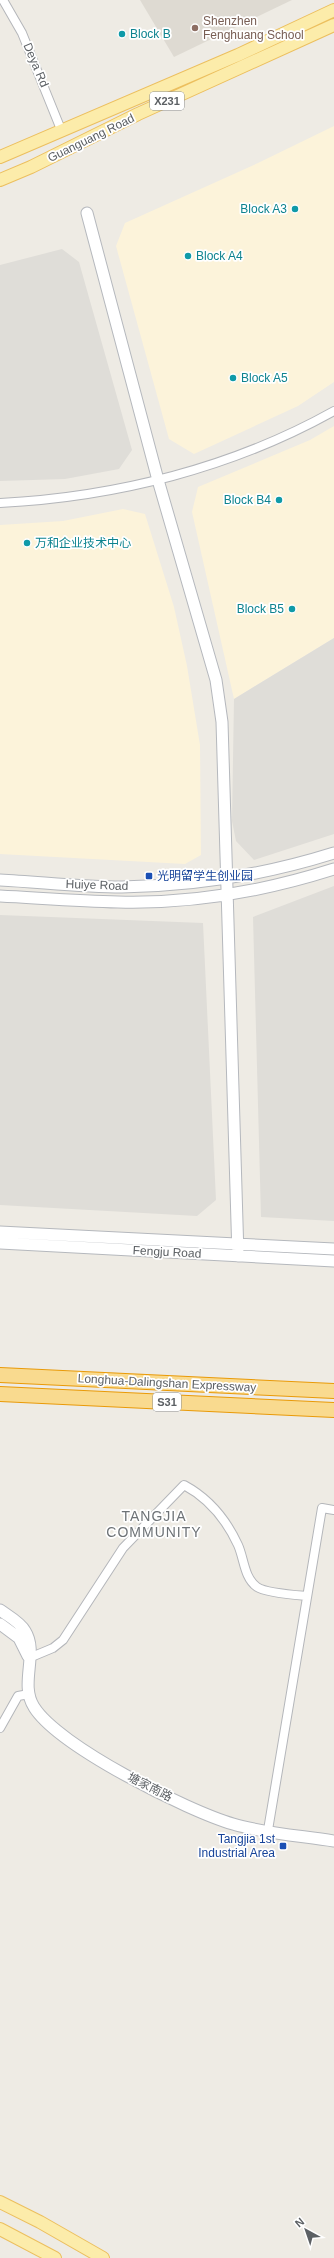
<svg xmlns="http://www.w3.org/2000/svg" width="334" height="2258" font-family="Helvetica,'Noto Sans SC',sans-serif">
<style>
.commercial{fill:#fcf3da}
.industrial{fill:#dfddd8}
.education{fill:#dedad2}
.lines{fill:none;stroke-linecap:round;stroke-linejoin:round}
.street-casing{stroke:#b4b6ba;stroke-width:10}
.secondary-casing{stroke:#b5b8bd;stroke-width:13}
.primary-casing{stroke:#ecbf5e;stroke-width:14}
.highway-casing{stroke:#e99a08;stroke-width:16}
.street{stroke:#fff;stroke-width:8}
.secondary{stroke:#fff;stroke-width:11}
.primary{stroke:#fcecaa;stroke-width:12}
.highway{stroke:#f9da8f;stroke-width:14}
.education-dot{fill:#8d6e63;stroke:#fff;stroke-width:1.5}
.culture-dot{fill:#0f9aa8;stroke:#fff;stroke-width:1.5}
.transit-dot{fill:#1a4fb4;stroke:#fff;stroke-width:1.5}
.labels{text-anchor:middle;stroke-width:3.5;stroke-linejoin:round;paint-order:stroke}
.shield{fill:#fff;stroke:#8d9092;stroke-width:1}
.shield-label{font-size:11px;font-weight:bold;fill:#5c6064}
.education-label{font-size:12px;fill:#785e54;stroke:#fff;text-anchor:start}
.culture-label{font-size:12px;fill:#0d838f;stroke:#fff;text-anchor:start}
.street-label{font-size:12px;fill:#5c6064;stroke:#fff}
.transit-label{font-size:12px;fill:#164399;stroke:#fff;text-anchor:start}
.quarter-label{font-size:14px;letter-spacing:1px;fill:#6d7276;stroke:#fff}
</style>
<rect width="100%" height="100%" fill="#eeebe4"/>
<path class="commercial" d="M 334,126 L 334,382 L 298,406 L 194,454 L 169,439 L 116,246 L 125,223 L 258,163 Z
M 334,426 L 334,638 L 234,699 L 192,512 L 198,487 L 310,440 Z
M 123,509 L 145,514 L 174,607 L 187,666 L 200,745 L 201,855 L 185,864 L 0,854 L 0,525 L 63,521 Z"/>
<path class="industrial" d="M 62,249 L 79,262 L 132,450 L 119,469 L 65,479 L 0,481 L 0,265 Z
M 334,638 L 334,834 L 254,860 L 236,841 L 232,821 L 234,699 Z
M 334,886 L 334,1221 L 261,1217 L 253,917 Z
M 0,915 L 203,923 L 216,1200 L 197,1216 L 0,1205 Z"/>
<path class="education" d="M 140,0 L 292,0 L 174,57 Z"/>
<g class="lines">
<g class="street-casing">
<path id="street" d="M 3,0 L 22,33 L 62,132
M 0,503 C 116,497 232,468 334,411
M 29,1658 L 53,1648 L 63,1640 L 123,1548 L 184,1485 C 210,1499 226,1519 238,1545 C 244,1558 244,1578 257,1587 C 266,1593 295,1595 307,1596
M 0,1728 L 18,1696 L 29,1694
M 268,1830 L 322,1508 L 334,1510"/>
</g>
<g class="secondary-casing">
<path id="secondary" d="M 87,213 L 158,480 L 216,680 L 222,722 L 238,1256
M 0,880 C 40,882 81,887 122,887 C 195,886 264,875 334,853
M 0,896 C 39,898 79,901 118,902 C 192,904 265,891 334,869
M 0,1232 L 334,1249
M 0,1243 L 334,1261
M 0,1610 C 8,1616 20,1622 25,1631 C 39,1653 19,1684 34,1707 C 58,1746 188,1811 233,1824 C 262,1833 303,1836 334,1841
M 0,1624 L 19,1638 L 28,1656"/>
</g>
<g class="primary-casing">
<path id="primary" d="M 0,157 L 238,55 L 334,10
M 0,180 L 31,167 L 138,114 L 334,25
M 0,2202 L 40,2222 L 103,2258
M 0,2229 L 55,2258"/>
</g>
<g class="highway-casing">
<path id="highway" d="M 0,1375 L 334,1391
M 0,1394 L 334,1410"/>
</g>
<use href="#street" class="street"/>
<use href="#secondary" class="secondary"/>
<use href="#primary" class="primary"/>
<use href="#highway" class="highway"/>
</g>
<circle class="education-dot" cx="195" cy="28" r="4"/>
<g class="culture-dot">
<circle cx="122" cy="34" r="4"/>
<circle cx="295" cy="209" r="4"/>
<circle cx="188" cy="256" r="4"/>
<circle cx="233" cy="378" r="4"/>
<circle cx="279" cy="500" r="4"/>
<circle cx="27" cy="543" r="4"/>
<circle cx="292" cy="609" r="4"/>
</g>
<g class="transit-dot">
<rect x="145" y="872" width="8" height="8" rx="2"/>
<rect x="279" y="1842" width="8" height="8" rx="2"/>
</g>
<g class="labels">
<g class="shield">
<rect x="150" y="92" width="34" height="18" rx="3"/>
<rect x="153" y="1393" width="28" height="18" rx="3"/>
</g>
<g class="shield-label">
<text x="167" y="105">X231</text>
<text x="167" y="1406">S31</text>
</g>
<g class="education-label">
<text x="203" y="25">Shenzhen<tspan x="203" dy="14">Fenghuang School</tspan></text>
</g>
<g class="culture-label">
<text x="130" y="38">Block B</text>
<text x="287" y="213" text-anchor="end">Block A3</text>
<text x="196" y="260">Block A4</text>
<text x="241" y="382">Block A5</text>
<text x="271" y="504" text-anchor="end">Block B4</text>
<text x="35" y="547">万和企业技术中心</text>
<text x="284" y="613" text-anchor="end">Block B5</text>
</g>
<g class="street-label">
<text transform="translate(36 65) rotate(67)" y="4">Deya Rd</text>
<text transform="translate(91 138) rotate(-26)" y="4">Guanguang Road</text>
<text transform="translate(97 885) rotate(2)" y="4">Huiye Road</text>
<text transform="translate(167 1252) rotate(3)" y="4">Fengju Road</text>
<text transform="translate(167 1383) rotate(3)" y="4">Longhua-Dalingshan Expressway</text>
<text transform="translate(150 1787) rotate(27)" y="4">塘家南路</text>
</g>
<g class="transit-label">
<text x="157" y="880">光明留学生创业园</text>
<text x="275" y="1843" text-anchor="end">Tangjia 1st<tspan x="275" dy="14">Industrial Area</tspan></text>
</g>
<g class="quarter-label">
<text x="154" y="1521">TANGJIA<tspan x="154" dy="16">COMMUNITY</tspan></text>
</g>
</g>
<g transform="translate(306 2230) rotate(320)" stroke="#ffffff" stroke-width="3" paint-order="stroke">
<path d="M0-3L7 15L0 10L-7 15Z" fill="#5c6064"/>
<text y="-6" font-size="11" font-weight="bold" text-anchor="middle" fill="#5c6064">N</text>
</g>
</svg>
